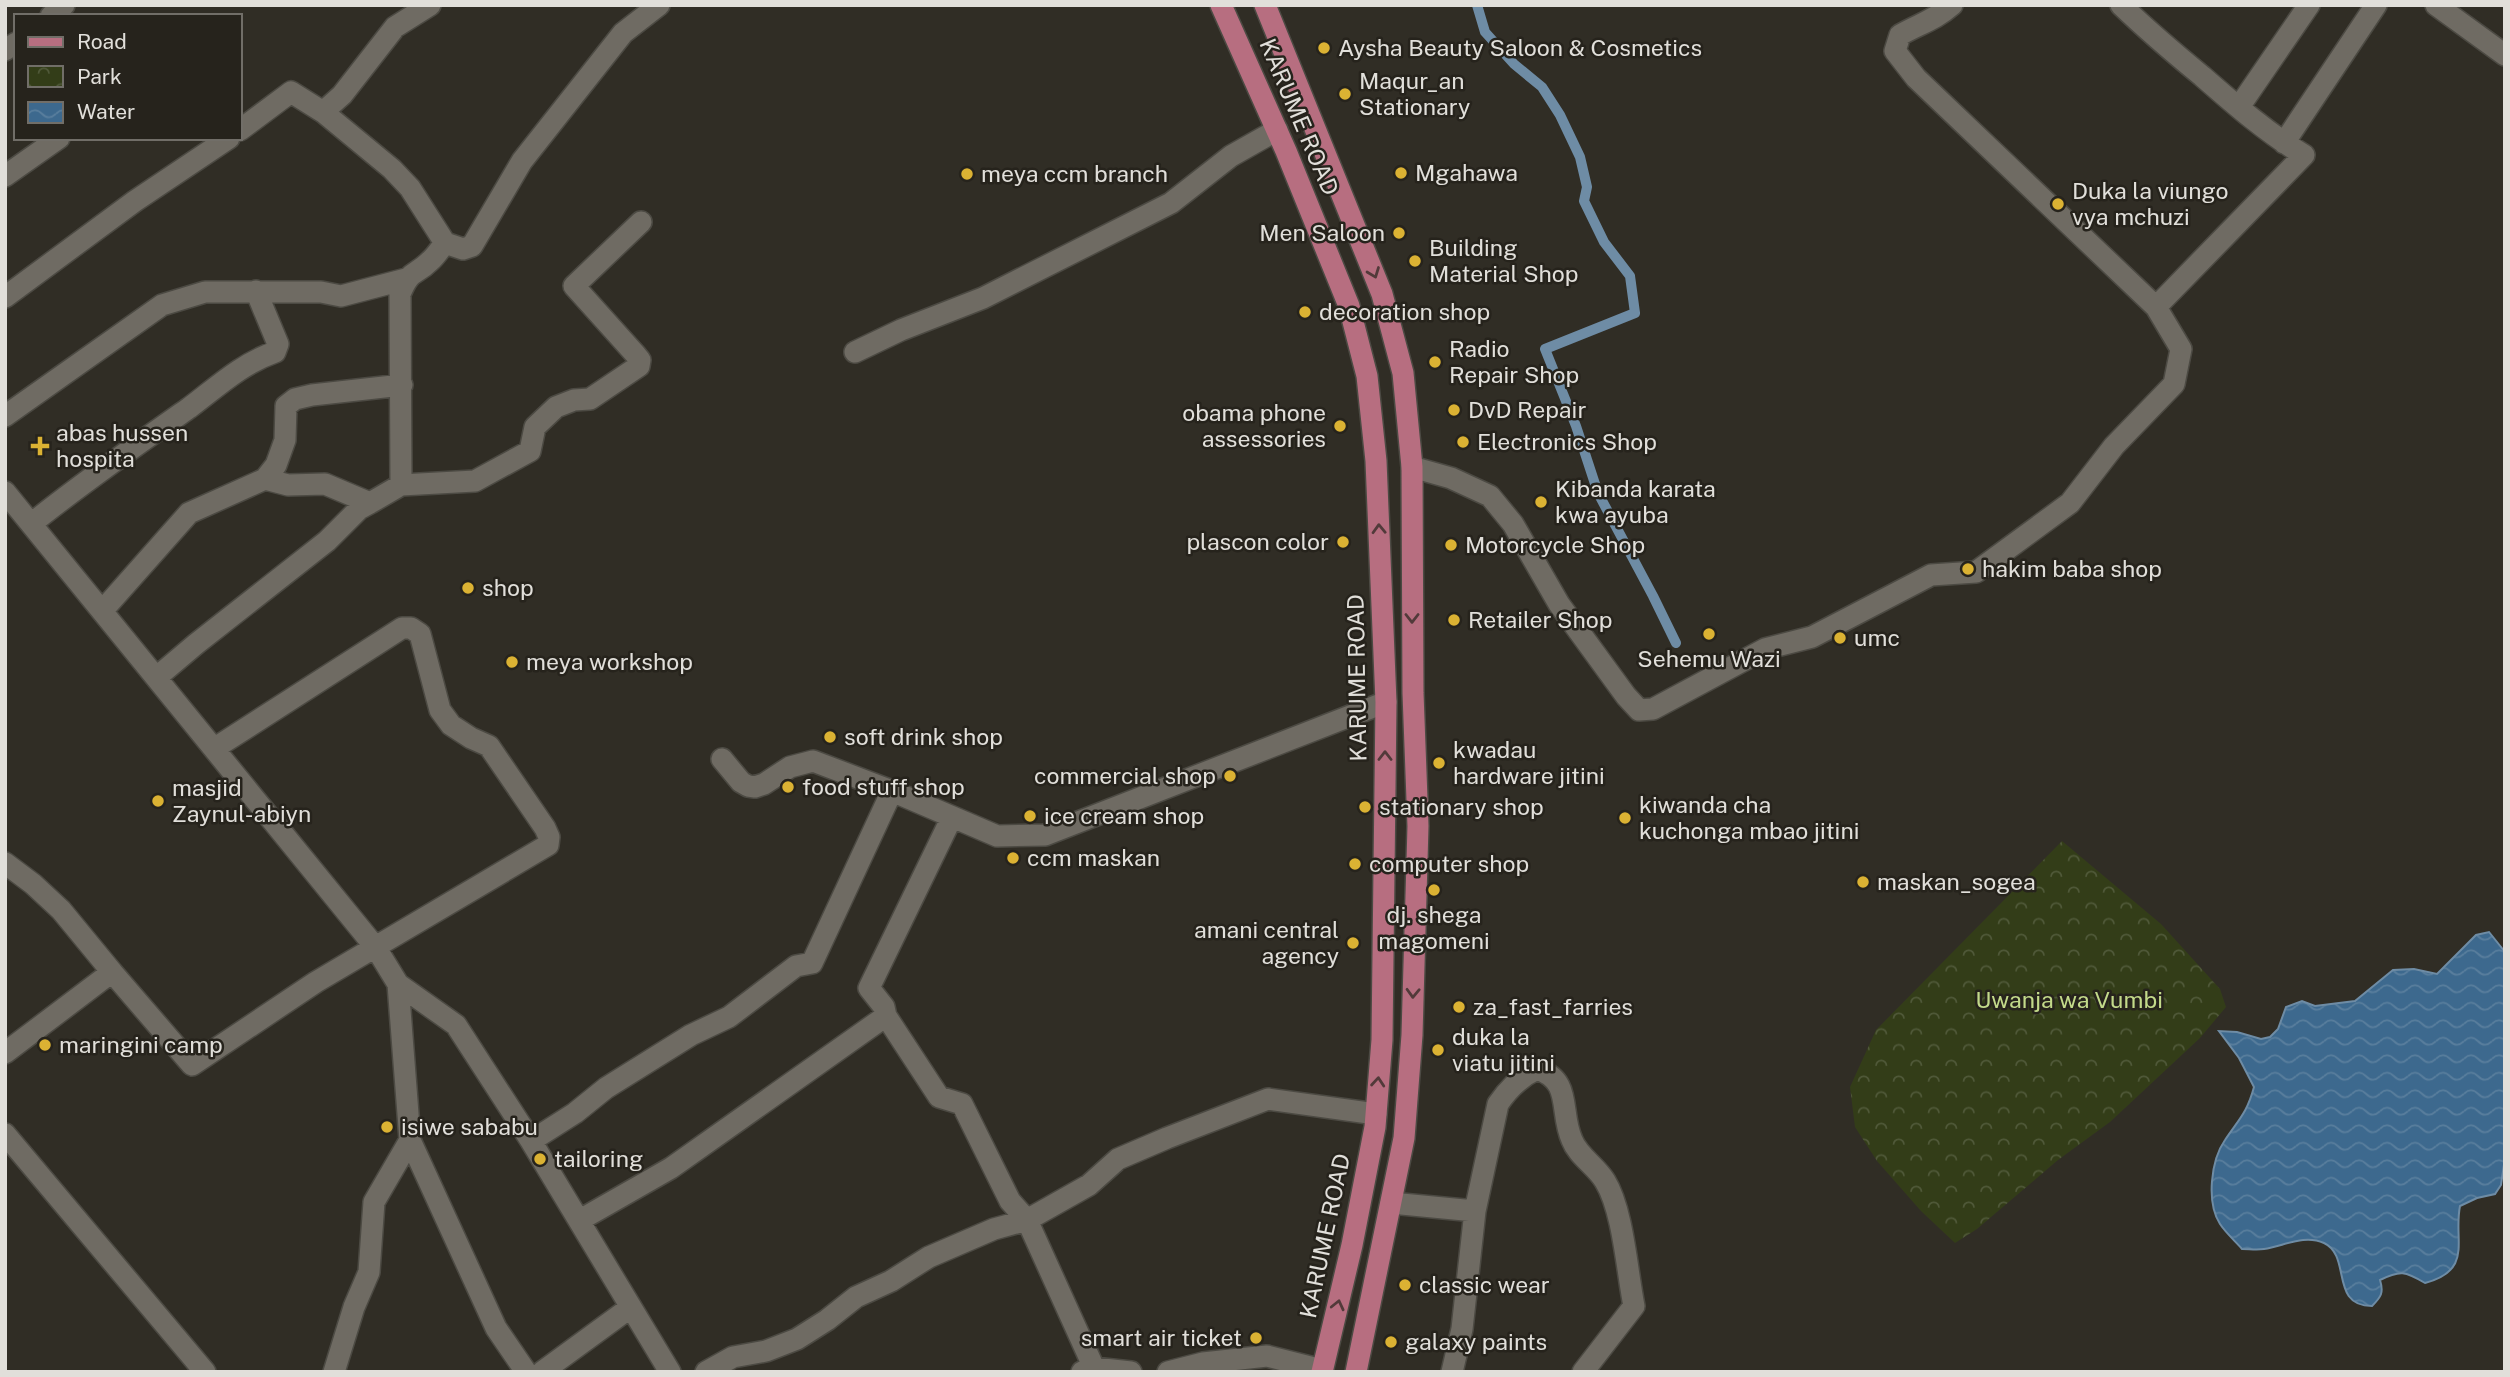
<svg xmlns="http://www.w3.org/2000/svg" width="2510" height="1377" font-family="'Public Sans',sans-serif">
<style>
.park{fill:url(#park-crowns)}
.water{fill:url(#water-waves);stroke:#6e8ca5;stroke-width:2}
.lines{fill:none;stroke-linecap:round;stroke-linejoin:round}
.stream{stroke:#6e8ca5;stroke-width:10}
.street-casing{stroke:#4c4a43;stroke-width:24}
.primary-casing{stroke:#4c4a43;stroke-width:24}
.street{stroke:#6f6b63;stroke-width:21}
.primary{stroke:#b76e80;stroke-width:21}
.oneway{stroke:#523a3a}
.poi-dot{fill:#dbb233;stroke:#26231c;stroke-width:2.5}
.labels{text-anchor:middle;stroke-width:5;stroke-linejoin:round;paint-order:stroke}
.poi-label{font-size:23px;fill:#e1dfda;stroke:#26231c;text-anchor:start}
.street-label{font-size:23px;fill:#e1dfda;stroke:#26231c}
.park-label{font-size:23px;fill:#c3da8a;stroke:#26231c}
</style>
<defs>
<pattern id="park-crowns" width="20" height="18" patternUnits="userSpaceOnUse" patternTransform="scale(1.75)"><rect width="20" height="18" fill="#333d18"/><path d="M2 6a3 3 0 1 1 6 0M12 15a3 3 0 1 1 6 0" fill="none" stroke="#505939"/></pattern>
<pattern id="water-waves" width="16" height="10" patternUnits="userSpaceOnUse" patternTransform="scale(1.75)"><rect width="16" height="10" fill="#3d698e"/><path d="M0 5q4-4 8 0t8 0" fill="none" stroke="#597e9d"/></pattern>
</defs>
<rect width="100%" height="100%" fill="#302d25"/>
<path class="park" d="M 2062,841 L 2161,924 L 2220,989 L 2226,1007 L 2200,1038 L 2110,1122 L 2058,1160 L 1977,1229 L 1955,1243 L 1921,1211 L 1877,1161 L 1855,1127 L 1850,1087 L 1876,1030 Z"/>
<path class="water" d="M 2489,932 L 2505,952 L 2505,1158 L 2501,1185 L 2495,1194 L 2477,1198 L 2460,1206 C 2453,1240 2474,1270 2425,1283 C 2405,1271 2400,1270 2380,1280 C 2384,1293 2381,1297 2372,1306 C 2329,1306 2352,1256 2324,1243 C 2304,1234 2284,1246 2264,1249 C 2257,1250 2249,1249 2242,1249 C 2235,1241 2226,1233 2220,1224 C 2206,1202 2211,1160 2225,1140 C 2239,1119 2247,1113 2254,1087 L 2239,1058 L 2219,1031 L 2237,1032 L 2261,1039 L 2270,1037 L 2278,1029 L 2286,1007 L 2302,1001 L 2315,1006 L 2355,1001 L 2393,970 L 2414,969 L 2437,974 L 2476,935 Z"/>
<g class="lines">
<path class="stream" d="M 1477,5 L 1485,32 L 1514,64 L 1542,87 L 1560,115 L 1580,157 L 1587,187 L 1584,201 L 1604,242 L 1630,276 L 1635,313 L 1545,349 L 1576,426 L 1598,493 L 1653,596 L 1676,643"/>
<g class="street-casing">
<path id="street" d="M 1952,5 C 1935,20 1919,24 1900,35 L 1895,51 L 1916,78 L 2156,307
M 2436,5 L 2505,55
M 51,16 L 64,5
M 5,50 L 16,43
M 2239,107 L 2309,5
M 323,112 L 392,169 L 410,188 L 445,243
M 240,130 L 291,92 L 323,112 L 342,95 L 395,27 L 430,5
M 2284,143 L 2376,5
M 5,176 L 59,138
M 5,297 L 135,201 L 229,138
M 855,352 L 901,330 L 983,298 L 1171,203 L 1231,156 L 1277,130
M 5,416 L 162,305 L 205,292 L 321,292 L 341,296 L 406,279
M 1412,467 L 1451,478 L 1490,496 L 1513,524 L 1559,604 L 1626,696 L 1639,710 L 1653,709 L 1765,649 L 1812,637 L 1931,575 L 1976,572 L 2070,503 L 2114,446 L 2174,384 L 2181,349 L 2156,307 L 2304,155 C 2267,133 2234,104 2202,76 C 2174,53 2147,30 2121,5
M 265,479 L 288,485 L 325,484 L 370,503
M 401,485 L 400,294 C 411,268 414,277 430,261 C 436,256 440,249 445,243 L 463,249 L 472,246 L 522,161 L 623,33 L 659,5
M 5,492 L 376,948 L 398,984 L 456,1025 L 531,1141 L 670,1372
M 31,524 C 82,483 135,446 189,408 C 217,387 241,364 275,352 L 278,344 L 256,291
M 103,610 L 189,513 L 265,479 L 276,465 L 285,440 L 286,406 L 295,399 L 312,395 L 402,385
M 157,677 L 196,644 L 327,541 L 359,509 L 370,503 L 401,485 L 475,481 L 530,451 L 535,427 L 556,407 L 574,400 L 590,399 L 639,366 L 640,360 L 636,355 L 574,286 L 641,222
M 722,759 L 741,782 L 748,786 L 755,787 L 764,784 L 790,767 L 813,761 L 892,791 L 997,836 L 1045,835 L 1386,702
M 5,863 L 33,884 L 61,910 L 112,972
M 886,1016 L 939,1097 L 962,1104 L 1010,1201 L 1027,1220 L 1094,1368
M 5,1053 L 112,972 L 192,1065 L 316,982 L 548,845 L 549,837 L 545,828 L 489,746 L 471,738 L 451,725 L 440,710 L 420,634 L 411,628 L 402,628 L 215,748
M 5,1134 L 205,1372
M 410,1140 L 496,1328 L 526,1372
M 531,1141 L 575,1113 L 606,1088 L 691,1035 L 729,1017 L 796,966 L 812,963 L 892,791
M 1391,1203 L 1475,1211 L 1462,1329 L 1452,1372
M 1475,1211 L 1498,1104 C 1508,1089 1520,1077 1537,1069 C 1573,1081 1559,1111 1572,1140 C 1578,1156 1596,1166 1605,1181 C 1623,1210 1627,1271 1634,1306 L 1583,1372
M 580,1220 L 671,1168 L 886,1016 L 884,1007 L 869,988 L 952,817
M 334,1372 L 354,1307 L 369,1272 L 374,1202 L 410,1140 L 398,984
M 542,1372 L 631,1307
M 706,1372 L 733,1357 L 766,1351 L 797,1339 L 827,1320 L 856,1297 L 891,1281 L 929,1257 L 994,1229 L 1027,1220 L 1089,1185 L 1118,1159 L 1167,1138 L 1268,1099 L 1376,1114
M 1082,1372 L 1094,1368 L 1131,1372
M 1168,1372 L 1203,1363 L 1267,1356 L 1322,1370"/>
</g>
<g class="primary-casing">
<path id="primary" d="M 1221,5 L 1286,151 L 1349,306 L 1367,376 L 1376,461 L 1386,702 L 1382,1040 L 1375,1127 L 1352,1245 L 1322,1372
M 1265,5 L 1382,294 L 1403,373 L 1412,467 L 1413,693 L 1418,826 L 1412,1035 L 1404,1138 L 1356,1372"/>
</g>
<use href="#street" class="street"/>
<use href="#primary" class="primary"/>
</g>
<defs><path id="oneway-chevron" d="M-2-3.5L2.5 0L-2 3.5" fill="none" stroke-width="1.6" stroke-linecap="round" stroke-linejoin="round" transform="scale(1.75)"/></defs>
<g class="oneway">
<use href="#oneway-chevron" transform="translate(1374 273) rotate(69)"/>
<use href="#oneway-chevron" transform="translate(1379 529) rotate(-92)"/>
<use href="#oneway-chevron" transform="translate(1412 618) rotate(90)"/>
<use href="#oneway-chevron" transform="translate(1385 756) rotate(-90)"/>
<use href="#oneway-chevron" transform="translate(1413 993) rotate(92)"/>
<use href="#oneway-chevron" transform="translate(1378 1082) rotate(-85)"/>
<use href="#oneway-chevron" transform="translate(1338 1305) rotate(-77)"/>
</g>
<g class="poi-dot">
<circle cx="1324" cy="48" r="7"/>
<circle cx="1345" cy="94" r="7"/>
<circle cx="1401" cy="173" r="7"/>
<circle cx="967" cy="174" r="7"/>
<circle cx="2058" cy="204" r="7"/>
<circle cx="1399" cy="233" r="7"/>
<circle cx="1415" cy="261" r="7"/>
<circle cx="1305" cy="312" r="7"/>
<circle cx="1435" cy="362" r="7"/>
<circle cx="1454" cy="410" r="7"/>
<circle cx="1340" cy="426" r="7"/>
<circle cx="1463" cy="442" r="7"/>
<path d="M36.5 435.5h7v7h7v7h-7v7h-7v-7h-7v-7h7z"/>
<circle cx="1541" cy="502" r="7"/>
<circle cx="1343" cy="542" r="7"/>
<circle cx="1451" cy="545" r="7"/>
<circle cx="1968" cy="569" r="7"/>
<circle cx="468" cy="588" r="7"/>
<circle cx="1454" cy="620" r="7"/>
<circle cx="1709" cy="634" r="7"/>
<circle cx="1840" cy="638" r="7"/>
<circle cx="512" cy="662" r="7"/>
<circle cx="830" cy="737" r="7"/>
<circle cx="1439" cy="763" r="7"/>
<circle cx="1230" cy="776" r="7"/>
<circle cx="788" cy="787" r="7"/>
<circle cx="158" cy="801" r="7"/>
<circle cx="1365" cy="807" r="7"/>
<circle cx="1030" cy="816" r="7"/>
<circle cx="1625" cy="818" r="7"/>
<circle cx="1013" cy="858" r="7"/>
<circle cx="1355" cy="864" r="7"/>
<circle cx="1863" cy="882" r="7"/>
<circle cx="1434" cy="890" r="7"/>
<circle cx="1353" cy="943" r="7"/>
<circle cx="1459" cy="1007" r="7"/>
<circle cx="45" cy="1045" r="7"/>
<circle cx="1438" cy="1050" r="7"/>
<circle cx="387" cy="1127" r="7"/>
<circle cx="540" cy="1159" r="7"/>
<circle cx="1405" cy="1285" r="7"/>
<circle cx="1256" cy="1338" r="7"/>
<circle cx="1391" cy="1342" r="7"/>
</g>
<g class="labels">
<g class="poi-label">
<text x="1338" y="56">Aysha Beauty Saloon &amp; Cosmetics</text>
<text x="1359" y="89">Maqur_an<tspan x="1359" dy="26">Stationary</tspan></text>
<text x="1415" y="181">Mgahawa</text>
<text x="981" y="182">meya ccm branch</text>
<text x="2072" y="199">Duka la viungo<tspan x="2072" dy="26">vya mchuzi</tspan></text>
<text x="1385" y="241" text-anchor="end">Men Saloon</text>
<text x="1429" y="256">Building<tspan x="1429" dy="26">Material Shop</tspan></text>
<text x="1319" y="320">decoration shop</text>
<text x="1449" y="357">Radio<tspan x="1449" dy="26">Repair Shop</tspan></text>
<text x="1468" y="418">DvD Repair</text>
<text x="1326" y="421" text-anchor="end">obama phone<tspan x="1326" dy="26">assessories</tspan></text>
<text x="56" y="441">abas hussen<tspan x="56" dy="26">hospita</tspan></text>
<text x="1477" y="450">Electronics Shop</text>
<text x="1555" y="497">Kibanda karata<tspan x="1555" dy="26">kwa ayuba</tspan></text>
<text x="1329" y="550" text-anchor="end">plascon color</text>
<text x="1465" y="553">Motorcycle Shop</text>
<text x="1982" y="577">hakim baba shop</text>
<text x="482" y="596">shop</text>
<text x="1468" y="628">Retailer Shop</text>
<text x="1854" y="646">umc</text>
<text x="1709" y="667" text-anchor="middle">Sehemu Wazi</text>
<text x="526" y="670">meya workshop</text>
<text x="844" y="745">soft drink shop</text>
<text x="1453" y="758">kwadau<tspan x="1453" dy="26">hardware jitini</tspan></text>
<text x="1216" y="784" text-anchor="end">commercial shop</text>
<text x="802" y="795">food stuff shop</text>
<text x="172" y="796">masjid<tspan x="172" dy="26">Zaynul-abiyn</tspan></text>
<text x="1639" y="813">kiwanda cha<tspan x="1639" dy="26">kuchonga mbao jitini</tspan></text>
<text x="1379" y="815">stationary shop</text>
<text x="1044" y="824">ice cream shop</text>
<text x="1027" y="866">ccm maskan</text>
<text x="1369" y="872">computer shop</text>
<text x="1877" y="890">maskan_sogea</text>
<text x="1434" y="923" text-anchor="middle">dj. shega<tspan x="1434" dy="26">magomeni</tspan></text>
<text x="1339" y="938" text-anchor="end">amani central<tspan x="1339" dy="26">agency</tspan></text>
<text x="1473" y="1015">za_fast_farries</text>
<text x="1452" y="1045">duka la<tspan x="1452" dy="26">viatu jitini</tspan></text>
<text x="59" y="1053">maringini camp</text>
<text x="401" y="1135">isiwe sababu</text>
<text x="554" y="1167">tailoring</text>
<text x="1419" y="1293">classic wear</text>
<text x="1242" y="1346" text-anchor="end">smart air ticket</text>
<text x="1405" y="1350">galaxy paints</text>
</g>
<g class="street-label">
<text transform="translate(1299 117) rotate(67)" y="8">KARUME ROAD</text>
<text transform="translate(1357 678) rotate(-91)" y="8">KARUME ROAD</text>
<text transform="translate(1325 1236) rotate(-78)" y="8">KARUME ROAD</text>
</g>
<g class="park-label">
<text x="2069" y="1008">Uwanja wa Vumbi</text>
</g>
</g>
<rect width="2510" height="1377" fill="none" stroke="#e1dfda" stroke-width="14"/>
<rect x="14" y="14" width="228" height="126" fill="#26231c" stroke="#716e68" stroke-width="2"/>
<rect x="28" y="37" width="35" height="10" fill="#b76e80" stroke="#716e68" stroke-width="2"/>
<text x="77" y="49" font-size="21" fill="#e1dfda">Road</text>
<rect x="28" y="66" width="35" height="21" fill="url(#park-crowns)" stroke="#716e68" stroke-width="2"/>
<text x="77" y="84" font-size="21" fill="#e1dfda">Park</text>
<rect x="28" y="102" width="35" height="21" fill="url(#water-waves)" stroke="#716e68" stroke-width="2"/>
<text x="77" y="119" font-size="21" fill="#e1dfda">Water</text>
</svg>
